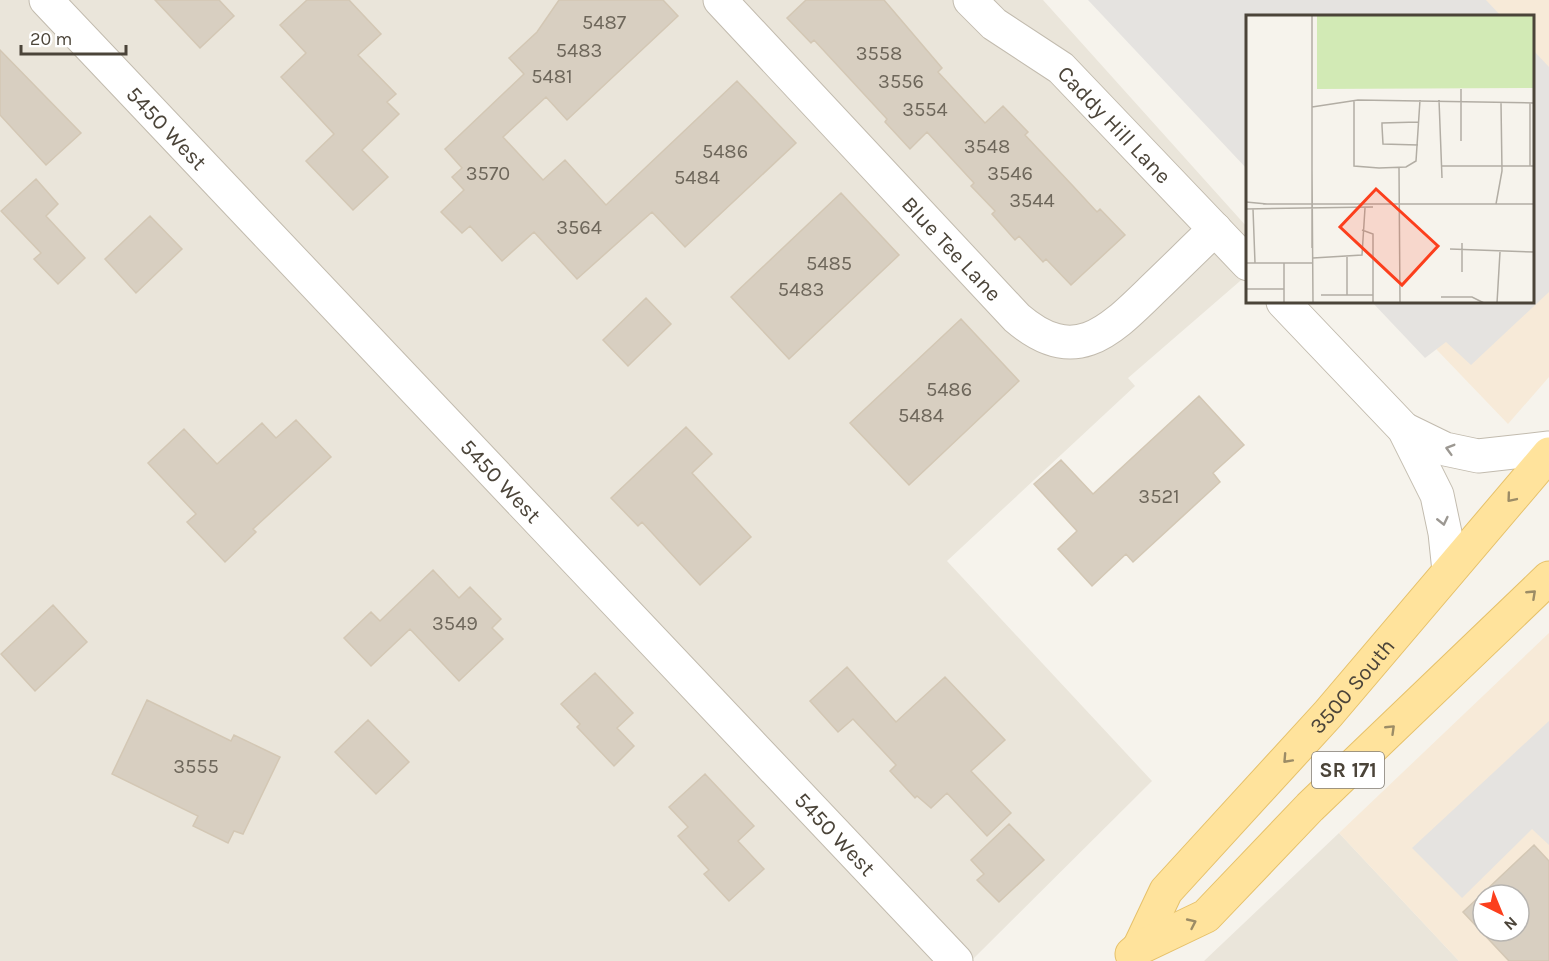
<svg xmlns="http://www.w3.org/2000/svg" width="1549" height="961" font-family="Karla,sans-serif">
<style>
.residential{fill:#eae5da}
.commercial{fill:#f7ead8;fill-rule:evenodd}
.parking{fill:#e5e3e0}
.building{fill:#d8cfc1;stroke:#d3c7b4;stroke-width:1.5;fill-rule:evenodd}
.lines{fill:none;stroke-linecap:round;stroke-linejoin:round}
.minor-casing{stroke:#c2bbae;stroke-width:35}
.major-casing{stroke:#e6c16a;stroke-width:35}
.minor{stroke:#fff;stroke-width:33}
.major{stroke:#ffe39c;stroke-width:33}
.oneway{stroke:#9c9892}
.oneway2{stroke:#9c8c66}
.labels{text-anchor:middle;stroke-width:4.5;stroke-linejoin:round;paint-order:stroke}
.number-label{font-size:20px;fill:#6e675b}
.shield{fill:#fff;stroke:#817c74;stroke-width:1.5}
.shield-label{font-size:21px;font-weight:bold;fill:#4b4439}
.street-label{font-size:22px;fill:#4b4439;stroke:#fff}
.inset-road{fill:none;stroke:#b2ada4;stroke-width:1.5}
.view{fill:#fc3f1d;fill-opacity:0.15;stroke:#fc3f1d;stroke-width:3}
.inset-edge{fill:none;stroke:#4b4439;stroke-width:3}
</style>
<rect width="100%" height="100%" fill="#f6f3ec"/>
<path class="residential" d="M 0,0 L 1043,0 L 1247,227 L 1247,275 L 1128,378 L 1135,386 L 947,561 L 1152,781 L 971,961 L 0,961 Z
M 1339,833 L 1459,961 L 1204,961 Z"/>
<path class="commercial" d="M 1105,0 L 1549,0 L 1549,377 L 1508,424 L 1391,302 L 1532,302 L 1532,16 L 1248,16 Z
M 1549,633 L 1549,961 L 1459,961 L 1339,833 ZM 1483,895 L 1519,895 L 1519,931 L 1483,931 Z"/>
<path class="parking" d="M 1088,0 L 1486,0 L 1501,16 L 1248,16 L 1247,169 Z
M 1533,50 L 1549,67 L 1549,292 L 1471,365 L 1446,342 L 1425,358 L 1372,302 L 1532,302 Z
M 1549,721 L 1549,845 L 1532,829 L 1462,898 L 1412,848 Z"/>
<path class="building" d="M 155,0 L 219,0 L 234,16 L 200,48 Z
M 307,0 L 349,0 L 381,34 L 358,55 L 396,94 L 387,102 L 399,114 L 362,150 L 388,177 L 353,210 L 306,161 L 334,134 L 281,77 L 306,53 L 280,25 Z
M 559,0 L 663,0 L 678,16 L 567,120 L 546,97 L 503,137 L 543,180 L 565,160 L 606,205 L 737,81 L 796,143 L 685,247 L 652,212 L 577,279 L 534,232 L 502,261 L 470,226 L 462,233 L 441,212 L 464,190 L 452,177 L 462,168 L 445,149 L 524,74 L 509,58 L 537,32 Z
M 806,0 L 884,0 L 942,68 L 938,72 L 985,123 L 1003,106 L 1028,132 L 1025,135 L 1073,186 L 1097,212 L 1100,209 L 1125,235 L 1071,285 L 1046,259 L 1043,262 L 1019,236 L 1015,240 L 992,214 L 995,211 L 971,186 L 974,183 L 927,132 L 910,149 L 885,122 L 887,119 L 814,40 L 811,43 L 787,18 Z
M 0,50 L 81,133 L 46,165 L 0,115 Z
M 36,179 L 58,204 L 46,216 L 85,258 L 58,284 L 34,259 L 41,253 L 1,211 Z
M 841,193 L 899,255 L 789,359 L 731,297 Z
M 150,216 L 182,249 L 136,293 L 105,259 Z
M 646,298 L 671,324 L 628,366 L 603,340 Z
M 961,319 L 1019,381 L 909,485 L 850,423 Z
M 1199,396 L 1244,445 L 1213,473 L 1220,482 L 1133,562 L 1126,554 L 1092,586 L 1058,549 L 1077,531 L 1034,484 L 1061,460 L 1093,494 Z
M 296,420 L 331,457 L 253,529 L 256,532 L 225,562 L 187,522 L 196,514 L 148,463 L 184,429 L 217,464 L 262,423 L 276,438 Z
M 686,427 L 712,454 L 692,473 L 751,537 L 700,585 L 642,522 L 638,526 L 611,498 Z
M 433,570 L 459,598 L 470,587 L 501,619 L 492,628 L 503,639 L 459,681 L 410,629 L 371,666 L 344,638 L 371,612 L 380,621 Z
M 53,605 L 87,642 L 35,691 L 1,654 Z
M 847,667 L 896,722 L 945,677 L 1005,740 L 971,771 L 1011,813 L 987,836 L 947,793 L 931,808 L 917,796 L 915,798 L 890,771 L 896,765 L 853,719 L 838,732 L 810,701 Z
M 595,673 L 633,713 L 617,728 L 634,746 L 614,766 L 577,727 L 580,724 L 561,704 Z
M 147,700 L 231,741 L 234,735 L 280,757 L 243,834 L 234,831 L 228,843 L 193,826 L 198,816 L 112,774 Z
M 368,720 L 409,762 L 376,794 L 335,752 Z
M 705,774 L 754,826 L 738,841 L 764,869 L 729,901 L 704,874 L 709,870 L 678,836 L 688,827 L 669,807 Z
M 1009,824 L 1044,860 L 999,902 L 977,880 L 984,874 L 971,860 Z
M 1534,845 L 1549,861 L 1549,961 L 1509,961 L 1463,912 ZM 1483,895 L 1519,895 L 1519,931 L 1483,931 Z"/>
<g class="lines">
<g class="minor-casing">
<g id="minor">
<path id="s1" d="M 46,0 L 956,961"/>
<path id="s2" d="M 720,0 L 1017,318 C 1074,367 1108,333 1151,291 C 1172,271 1193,250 1215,229"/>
<path id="s3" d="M 970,0 L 994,24 L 1061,68 L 1248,264"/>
<path d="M 1283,302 L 1404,429 L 1437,495 L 1445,533 L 1449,571"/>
<path d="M 1404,429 L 1445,449 L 1478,456 L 1549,448"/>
</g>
</g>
<g class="major-casing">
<g id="major">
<path id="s4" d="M 1139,948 L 1166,891 L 1328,714 L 1549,454"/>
<path d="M 1132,954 L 1139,948 L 1206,916 L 1310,807 L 1549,578"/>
</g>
</g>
<use href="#minor" class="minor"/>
<use href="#major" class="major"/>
</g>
<defs><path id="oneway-chevron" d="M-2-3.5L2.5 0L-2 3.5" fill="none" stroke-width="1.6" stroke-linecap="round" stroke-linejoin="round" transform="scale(1.5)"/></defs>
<g class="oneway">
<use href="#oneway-chevron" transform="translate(1450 449) rotate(-164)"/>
<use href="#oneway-chevron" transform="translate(1443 521) rotate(77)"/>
</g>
<g class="oneway2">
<use href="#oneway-chevron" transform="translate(1511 498) rotate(130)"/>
<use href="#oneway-chevron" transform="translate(1532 594) rotate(-43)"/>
<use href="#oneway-chevron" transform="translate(1391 729) rotate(-44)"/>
<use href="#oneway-chevron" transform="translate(1287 759) rotate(133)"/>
<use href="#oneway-chevron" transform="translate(1192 923) rotate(-25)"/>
</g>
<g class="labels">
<g class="number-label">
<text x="604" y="29">5487</text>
<text x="579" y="57">5483</text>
<text x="879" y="60">3558</text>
<text x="552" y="83">5481</text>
<text x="901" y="88">3556</text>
<text x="925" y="116">3554</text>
<text x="987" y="153">3548</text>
<text x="725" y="158">5486</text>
<text x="488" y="180">3570</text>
<text x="1010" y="180">3546</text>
<text x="697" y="184">5484</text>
<text x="1032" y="207">3544</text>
<text x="579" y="234">3564</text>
<text x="829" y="270">5485</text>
<text x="801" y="296">5483</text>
<text x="949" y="396">5486</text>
<text x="921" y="422">5484</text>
<text x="1159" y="503">3521</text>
<text x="455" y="630">3549</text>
<text x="196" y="773">3555</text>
</g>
<rect class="shield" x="1312" y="752" width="72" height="36" rx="4.5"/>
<g class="shield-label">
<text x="1348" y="777">SR 171</text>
</g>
<g class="street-label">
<text dy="8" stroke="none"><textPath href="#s3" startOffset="192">Caddy Hill Lane</textPath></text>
<text dy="8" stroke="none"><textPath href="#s1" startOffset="176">5450 West</textPath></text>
<text dy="8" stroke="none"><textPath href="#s2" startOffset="340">Blue Tee Lane</textPath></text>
<text dy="8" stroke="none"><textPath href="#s1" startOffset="662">5450 West</textPath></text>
<text dy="8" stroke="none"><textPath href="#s4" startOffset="340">3500 South</textPath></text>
<text dy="8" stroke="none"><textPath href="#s1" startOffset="1148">5450 West</textPath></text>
</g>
</g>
<g transform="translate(1246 15)">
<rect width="288" height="288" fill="#f6f3ec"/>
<path d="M 71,0 L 288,0 L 288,73 L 71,74 Z" fill="#d2eab5"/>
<path class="inset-road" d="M 66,0 L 66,233M 108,85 L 108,151 L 133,153 L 160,152 L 170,146 L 174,85M 193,85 L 196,163M 284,88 L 284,151M 66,92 L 112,85 L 288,88M 215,126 L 215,74M 172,130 L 137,129 L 136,111 L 136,108 L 172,107M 196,151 L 288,151M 153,152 L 154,288M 66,154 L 67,288M 0,187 L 21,189M 17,189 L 288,189M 250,189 L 256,156 L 255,88M 0,194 L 127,192M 7,194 L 9,248M 116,215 L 127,219 L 127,288M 216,228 L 216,257M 204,234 L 288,237M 101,241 L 101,280M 67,243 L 116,240 L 119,193M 0,248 L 67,248M 38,248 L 38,288M 0,274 L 38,274M 75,280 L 127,280M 195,282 L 226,282 L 238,288M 251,288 L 254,237"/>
<path class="view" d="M 130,174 L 192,231 L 156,270 L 94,212 Z"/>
<rect width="288" height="288" class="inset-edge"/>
</g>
<g transform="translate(1501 913) rotate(137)"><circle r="28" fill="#ffffff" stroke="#b7b4b0" stroke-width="1.5"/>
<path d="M0-4.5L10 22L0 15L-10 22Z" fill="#fc3f1d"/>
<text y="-9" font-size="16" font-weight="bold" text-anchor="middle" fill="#4b4439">N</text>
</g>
<path d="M21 45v9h105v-9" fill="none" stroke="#4b4439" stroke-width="3"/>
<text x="30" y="45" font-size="18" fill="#4b4439" stroke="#ffffff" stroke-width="4.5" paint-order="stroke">20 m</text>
</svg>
